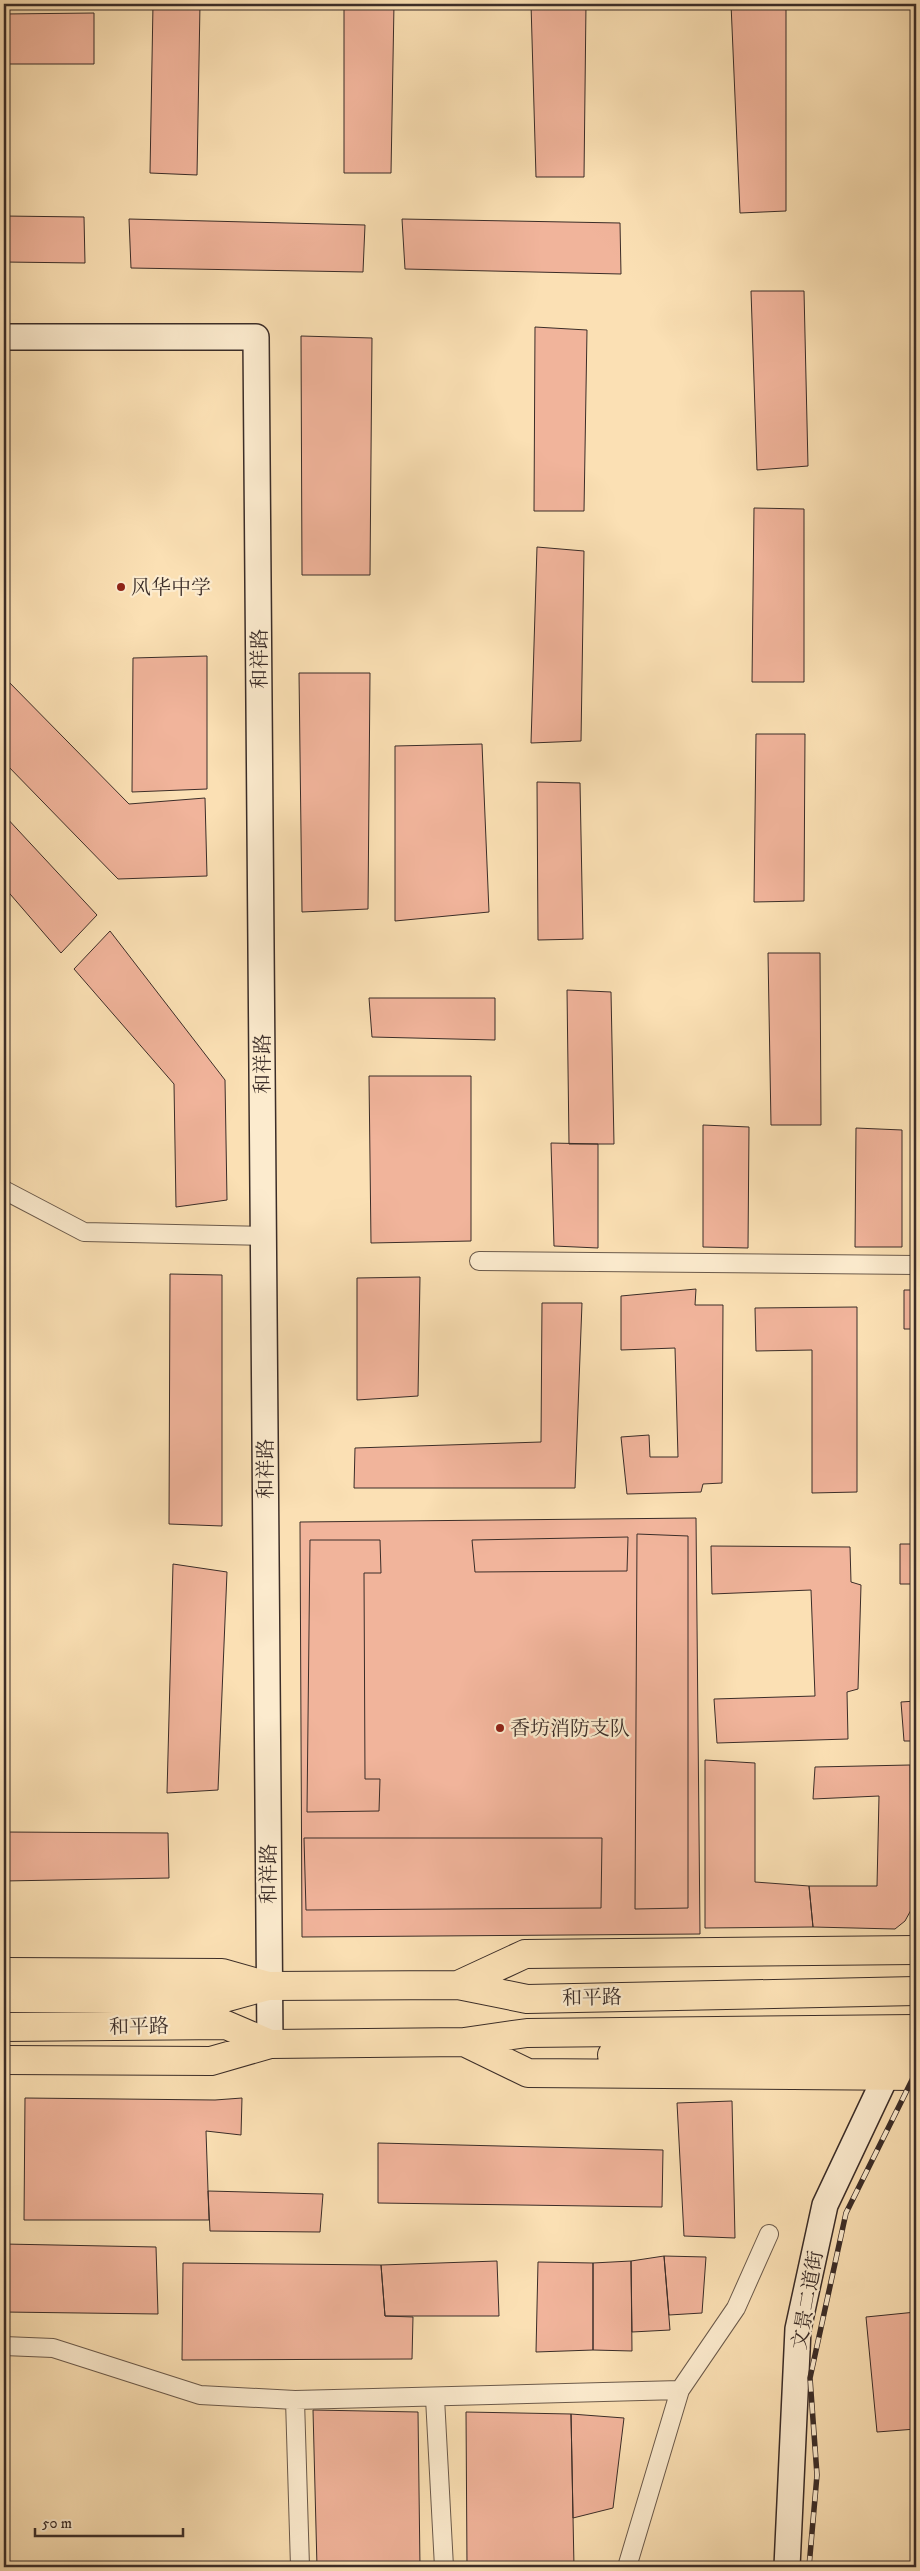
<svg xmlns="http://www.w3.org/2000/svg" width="920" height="2571" font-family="'IM FELL DW Pica','Noto Serif SC',serif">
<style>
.building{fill:#f1b49b;stroke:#3b2d28}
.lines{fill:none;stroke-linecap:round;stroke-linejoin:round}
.street-casing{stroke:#6b5a4b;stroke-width:20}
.secondary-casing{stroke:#3b2d28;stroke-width:28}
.primary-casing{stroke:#3b2d28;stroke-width:30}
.street{stroke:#fcebce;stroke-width:18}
.secondary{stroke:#fcebce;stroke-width:25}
.primary{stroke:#fbe0b4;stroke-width:28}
.rail-casing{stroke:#3b2d28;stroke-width:5.5}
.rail{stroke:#fcebce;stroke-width:4;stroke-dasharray:11;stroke-linecap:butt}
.poi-dot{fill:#8f2418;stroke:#fcebce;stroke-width:2}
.labels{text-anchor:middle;stroke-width:4.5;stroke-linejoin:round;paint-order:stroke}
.poi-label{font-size:20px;fill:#3b2d28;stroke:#fcebce;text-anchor:start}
.street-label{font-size:20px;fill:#3b2d28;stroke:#fcebce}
</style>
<rect width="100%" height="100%" fill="#fbe0b4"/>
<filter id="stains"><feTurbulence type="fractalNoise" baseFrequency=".004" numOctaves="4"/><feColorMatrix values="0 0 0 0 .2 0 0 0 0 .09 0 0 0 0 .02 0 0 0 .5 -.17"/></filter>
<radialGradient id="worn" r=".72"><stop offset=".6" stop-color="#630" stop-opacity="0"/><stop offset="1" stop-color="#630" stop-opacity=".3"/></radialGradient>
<path class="building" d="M 153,4 L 200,4 L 197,175 L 150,173 Z
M 344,4 L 394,4 L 391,173 L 344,173 Z
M 531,4 L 586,4 L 584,177 L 536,177 Z
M 731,4 L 786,4 L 786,211 L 740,213 Z
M 94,13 L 94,64 L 4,64 L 4,14 Z
M 4,216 L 84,217 L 85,263 L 4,262 Z
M 129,219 L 365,225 L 363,272 L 131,268 Z
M 402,219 L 620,223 L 621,274 L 405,269 Z
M 751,291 L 804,291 L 808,466 L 757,470 Z
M 535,327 L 587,330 L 584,511 L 534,511 Z
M 301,336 L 372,338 L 370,575 L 302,575 Z
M 754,508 L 804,509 L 804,682 L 752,682 Z
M 537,547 L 584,551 L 581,741 L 531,743 Z
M 207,656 L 207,789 L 132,792 L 133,658 Z
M 299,673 L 370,673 L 368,909 L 302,912 Z
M 4,677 L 129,804 L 205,798 L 207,876 L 118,879 L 4,762 Z
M 756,734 L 805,734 L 804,901 L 754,902 Z
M 482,744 L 489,912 L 395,921 L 395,746 Z
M 537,782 L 580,783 L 583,939 L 538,940 Z
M 4,815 L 97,915 L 61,953 L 4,887 Z
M 110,931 L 225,1080 L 227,1200 L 176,1207 L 174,1084 L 74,969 Z
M 768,953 L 820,953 L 821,1125 L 771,1125 Z
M 567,990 L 611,992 L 614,1144 L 569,1144 Z
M 369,998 L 495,998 L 495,1040 L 372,1037 Z
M 369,1076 L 471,1076 L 471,1241 L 371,1243 Z
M 703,1125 L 749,1127 L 748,1248 L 703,1247 Z
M 856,1128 L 902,1130 L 902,1247 L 855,1247 Z
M 551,1143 L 598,1144 L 598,1248 L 554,1246 Z
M 170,1274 L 222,1275 L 222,1526 L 169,1524 Z
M 420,1277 L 418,1396 L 357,1400 L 357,1278 Z
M 696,1289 L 695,1305 L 723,1305 L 722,1483 L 703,1484 L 701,1492 L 627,1494 L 621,1437 L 649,1435 L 650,1457 L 678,1457 L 675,1348 L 621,1350 L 621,1296 Z
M 904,1290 L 916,1290 L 916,1329 L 904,1329 Z
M 542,1303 L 582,1303 L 575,1488 L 354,1488 L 355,1448 L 541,1442 Z
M 857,1307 L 857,1492 L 812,1493 L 812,1350 L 756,1351 L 755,1308 Z
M 696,1518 L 700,1934 L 302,1937 L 300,1522 Z
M 637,1534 L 688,1536 L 688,1908 L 635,1909 Z
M 628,1537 L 627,1571 L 475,1572 L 472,1540 Z
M 310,1540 L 380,1540 L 381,1573 L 364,1573 L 365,1779 L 380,1779 L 379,1811 L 307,1812 Z
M 900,1544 L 916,1544 L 916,1584 L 900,1584 Z
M 711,1546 L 850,1547 L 851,1582 L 861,1585 L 858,1689 L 847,1692 L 848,1739 L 717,1743 L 714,1699 L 815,1696 L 811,1590 L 712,1594 Z
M 173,1564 L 227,1572 L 218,1790 L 167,1793 Z
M 916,1701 L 916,1741 L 904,1741 L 901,1702 Z
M 705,1760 L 755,1763 L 755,1882 L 809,1886 L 813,1927 L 705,1928 Z
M 910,1765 L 911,1910 L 905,1921 L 895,1929 L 813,1927 L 809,1886 L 877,1886 L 879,1796 L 813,1799 L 815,1767 Z
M 4,1832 L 168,1833 L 169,1878 L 4,1881 Z
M 304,1838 L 602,1838 L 601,1908 L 306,1910 Z
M 25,2098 L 215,2100 L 242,2098 L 241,2135 L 206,2131 L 209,2220 L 24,2220 Z
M 732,2101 L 735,2238 L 684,2236 L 677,2103 Z
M 378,2143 L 663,2150 L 662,2207 L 378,2203 Z
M 4,2157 L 5,2205 L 4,2205 Z
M 208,2191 L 323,2194 L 320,2232 L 210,2231 Z
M 4,2244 L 156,2247 L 158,2314 L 4,2312 Z
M 664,2256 L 670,2330 L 632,2332 L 631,2261 Z
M 664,2256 L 706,2257 L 702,2313 L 669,2315 Z
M 497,2261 L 499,2316 L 385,2316 L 381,2265 Z
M 631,2261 L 632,2351 L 593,2350 L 593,2263 Z
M 538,2262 L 593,2263 L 593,2350 L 536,2352 Z
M 183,2263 L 381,2265 L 385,2316 L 413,2317 L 412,2359 L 182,2360 Z
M 916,2312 L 916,2429 L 877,2432 L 866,2317 Z
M 313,2410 L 418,2412 L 420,2567 L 317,2567 Z
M 466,2412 L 571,2414 L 574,2567 L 467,2567 Z
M 571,2414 L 624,2418 L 613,2508 L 573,2518 Z"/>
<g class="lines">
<g class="street-casing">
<path id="street" d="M 4,1190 L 84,1232 L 263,1236
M 479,1261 L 916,1265
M 4,2346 L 53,2348 L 200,2395 L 295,2400 L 680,2390
M 435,2398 L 444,2567
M 295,2400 L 300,2567
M 627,2567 L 680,2390 L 736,2308 L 769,2234"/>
</g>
<g class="secondary-casing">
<path id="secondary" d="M 4,337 L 256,337 L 270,2044
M 787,2567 L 798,2329 L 825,2205 L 886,2076"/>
</g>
<g class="primary-casing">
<path id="primary" d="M 4,1972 L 222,1973 L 268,1986
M 458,1985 L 525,1954 L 916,1950
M 4,1998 L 224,1998 L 268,1986 L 458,1985 L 527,1999 L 916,1991
M 4,2027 L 226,2025 L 270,2044 L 464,2042 L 527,2033 L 916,2029
M 464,2042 L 528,2073 L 916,2076
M 612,2055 L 916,2053
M 4,2060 L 211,2061 L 270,2044"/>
</g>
<use href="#street" class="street"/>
<use href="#secondary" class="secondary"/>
<use href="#primary" class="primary"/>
<g class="rail-casing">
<path id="rail" d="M 809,2567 L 817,2475 L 810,2378 L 846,2213 L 916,2072"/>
</g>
<use href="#rail" class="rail"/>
</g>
<g class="poi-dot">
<circle cx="121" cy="587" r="5"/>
<circle cx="500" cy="1728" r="5"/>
</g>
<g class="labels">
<g class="poi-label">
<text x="131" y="594">风华中学</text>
<text x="510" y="1735">香坊消防支队</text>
</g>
<g class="street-label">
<text transform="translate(259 659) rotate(-90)" y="7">和祥路</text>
<text transform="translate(262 1064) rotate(-90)" y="7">和祥路</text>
<text transform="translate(265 1469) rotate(-90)" y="7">和祥路</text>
<text transform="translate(268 1874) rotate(-90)" y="7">和祥路</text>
<text transform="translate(592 1997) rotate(-1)" y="7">和平路</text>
<text transform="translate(139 2026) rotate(-1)" y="7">和平路</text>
<text transform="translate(807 2300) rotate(-80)" y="7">文景二道街</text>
</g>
</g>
<rect width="920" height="2571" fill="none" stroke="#fbe0b4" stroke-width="20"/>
<rect x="5" y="5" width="910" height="2561" fill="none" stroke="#3b2d28" stroke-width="2.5"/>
<rect x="10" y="10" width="900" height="2551" fill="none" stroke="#3b2d28"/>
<path d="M35 2528v8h148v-8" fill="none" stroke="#3b2d28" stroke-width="2.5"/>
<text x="42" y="2528" font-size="15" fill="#3b2d28" stroke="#fcebce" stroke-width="4" paint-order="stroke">50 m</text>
<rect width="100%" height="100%" filter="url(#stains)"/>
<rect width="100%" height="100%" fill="url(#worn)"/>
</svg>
